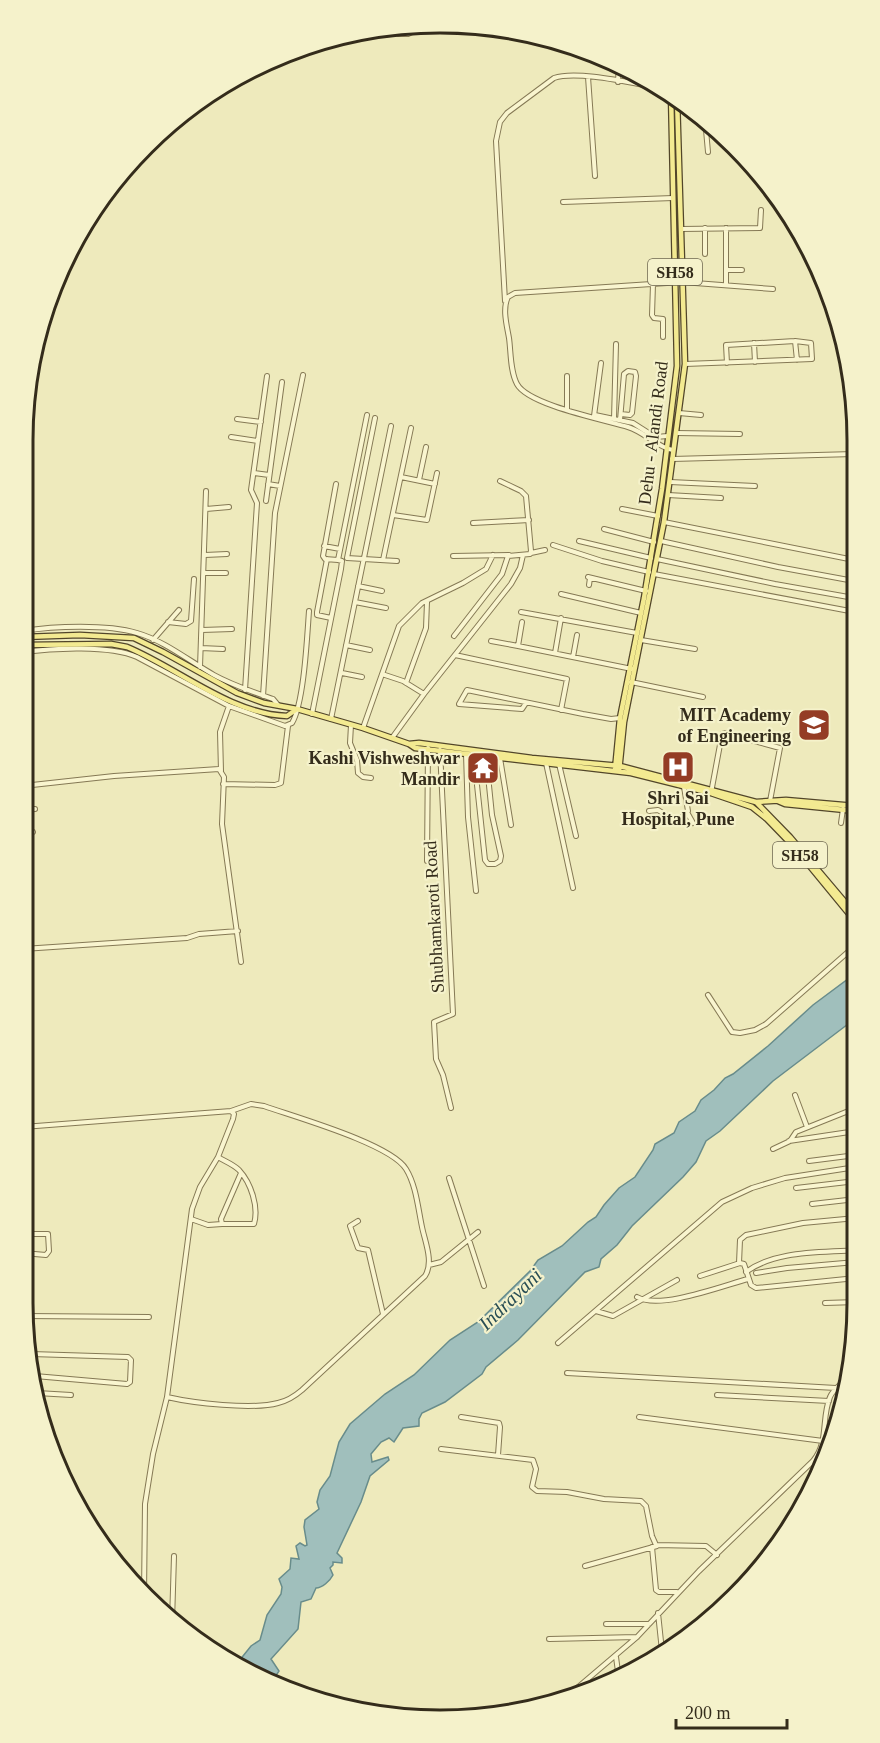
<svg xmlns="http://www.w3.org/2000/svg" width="880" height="1743" font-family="Georgia,serif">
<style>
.water{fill:#a0bfbc;stroke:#688c8b;stroke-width:1.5}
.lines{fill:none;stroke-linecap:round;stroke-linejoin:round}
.minor-casing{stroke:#857955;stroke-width:6}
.major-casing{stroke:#52462a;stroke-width:7}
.minor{stroke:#f9f5cf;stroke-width:4}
.major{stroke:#f3ea91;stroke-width:4.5}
.labels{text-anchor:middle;stroke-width:4.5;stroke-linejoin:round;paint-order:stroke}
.shield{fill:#f5f2cb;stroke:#6e6750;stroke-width:1.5}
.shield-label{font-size:16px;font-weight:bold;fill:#342c1b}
.street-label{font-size:18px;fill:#342c1b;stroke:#f5f2cb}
.poi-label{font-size:18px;font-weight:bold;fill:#342c1b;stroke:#f5f2cb;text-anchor:end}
.water-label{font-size:20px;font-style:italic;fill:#294e54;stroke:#f5f2cb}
.rim{fill:none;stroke:#342c1b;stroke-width:3}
</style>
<rect width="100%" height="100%" fill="#eeeabc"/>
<path class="water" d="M 856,973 L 856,1018 L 773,1081 L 720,1131 L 706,1141 L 696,1162 L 683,1177 L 632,1226 L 617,1245 L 601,1259 L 599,1267 L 585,1272 L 518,1340 L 486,1367 L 482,1374 L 445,1402 L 422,1413 L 419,1419 L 419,1426 L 403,1428 L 394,1442 L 389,1438 L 381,1442 L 371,1454 L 372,1462 L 388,1457 L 389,1460 L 370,1476 L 361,1502 L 337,1553 L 342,1558 L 342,1563 L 333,1562 L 333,1565 L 330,1568 L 333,1575 C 330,1581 322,1588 316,1588 L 311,1599 L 301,1602 L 298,1629 L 271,1659 L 279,1671 L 273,1680 L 235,1666 L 251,1646 L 260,1640 L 267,1615 L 281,1594 L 282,1587 L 279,1579 L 290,1569 L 291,1558 L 299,1559 L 296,1546 L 300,1543 L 305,1546 L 307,1545 L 304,1527 L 305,1520 L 319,1509 L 317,1502 L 320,1490 L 330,1476 L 339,1442 L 350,1424 L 385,1394 L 414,1375 L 450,1340 L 478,1322 L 530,1271 L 538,1260 L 562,1246 L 588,1222 L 596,1217 L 604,1205 L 619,1188 L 635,1177 L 653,1150 L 655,1144 L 674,1133 L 679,1122 L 695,1111 L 701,1100 L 714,1090 L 725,1078 L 733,1074 L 768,1046 L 813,1005 Z"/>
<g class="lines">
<g class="minor-casing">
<path id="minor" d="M 397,26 L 398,34 L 408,34 L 412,32 L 413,25
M 588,77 L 595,176
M 618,82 L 619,63
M 705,119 L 708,152
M 563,202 L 673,198
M 705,228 L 705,254
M 726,228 L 726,285
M 681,229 L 760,228 L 761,210
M 727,270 L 742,270
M 653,284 L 652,315 L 654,318 L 663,319 L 663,337
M 505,301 L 496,141 L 500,122 L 507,113 L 554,78 C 578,70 635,84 661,88
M 795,341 L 797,360
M 754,343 L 755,362
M 685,364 L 812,359 L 811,343 L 795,341 L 726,345 L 727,363
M 567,410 L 567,376
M 679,413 L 701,415
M 595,415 L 633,423 L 655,437 L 668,436
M 594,416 L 601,363
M 375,418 L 347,558 L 397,561
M 237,419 L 261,422
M 614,419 L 616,344
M 620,420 L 624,374 L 628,371 L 635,372 L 636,376 L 632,413 L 630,415 L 621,414
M 676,433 L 740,434
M 231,437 L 258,441
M 673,450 C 656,447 645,432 628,427 C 605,420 528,405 517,384 C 510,371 511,352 509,338 C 507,326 502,309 508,297 L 515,293 L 682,282 L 773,289
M 849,454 L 853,506
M 672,459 L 854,454
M 254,473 L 269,475
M 401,477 L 435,484
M 419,480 L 426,447
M 670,482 L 755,486
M 268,484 L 280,486
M 336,484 L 323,556 L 325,559 L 338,560
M 668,495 L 721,498
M 266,501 L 282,382
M 206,509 L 229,507
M 622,509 L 658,516
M 393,515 L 427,520 L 437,473
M 664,522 L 854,560
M 473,523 L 529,520
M 604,529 L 654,542
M 579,541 L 651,558
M 661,541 L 778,567 L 854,581
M 553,545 L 602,561 L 649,572
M 324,546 L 340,549
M 531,553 L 545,550
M 205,555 L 227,554
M 453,556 L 509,555
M 327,559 L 317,612 L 317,615 L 331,618
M 657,559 L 775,584 L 854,598
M 383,560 L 411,428
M 204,573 L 226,573
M 654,574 L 855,612
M 588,577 L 646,591
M 589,585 L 590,578
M 358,586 L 382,591
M 561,594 L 641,613
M 355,602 L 386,608
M 521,612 L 637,633
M 168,622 L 186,624 L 191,621 L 194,579
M 522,622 L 518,646 L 632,669
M 202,630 L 232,629
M 23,631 C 54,626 107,624 137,633 C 165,641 189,661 214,675 C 232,685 253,692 273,699 L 278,705
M 454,636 L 502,574 L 508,556 L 530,554 L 531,551 L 526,496 L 521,491 L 500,481
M 153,640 L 179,610
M 641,640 L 695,649
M 491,641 L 518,646
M 346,645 L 370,650
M 201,648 L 223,649
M 23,652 C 53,648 110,645 137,657 L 229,706 L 285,726 L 292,723 C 304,703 307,638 309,611
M 555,653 L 561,618
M 455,655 L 567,679 L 561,710
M 573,657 L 577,635
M 200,667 L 206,491
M 342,673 L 362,677
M 382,674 L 403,681 L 424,694
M 631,682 L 703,697
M 406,683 L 426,628 L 427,602
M 245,690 L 257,503 L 251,490 L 267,376
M 263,696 L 275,513 L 303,375
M 526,703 L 522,709 L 459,704 L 467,690 L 583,714 L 611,719 L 620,718
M 312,714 L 341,569 L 342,561 L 338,560 L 367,415
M 331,719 L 391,426
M 351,725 L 350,743 L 357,760 L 358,773 L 363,777 L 371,778
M 363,728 L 399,626 L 422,603 L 463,583 L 486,569 L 493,555
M 23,735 L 26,732 L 23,716
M 392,738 L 424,694 L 511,584 L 520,568 L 523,555
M 440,750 L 453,1014 L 434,1022 L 436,1059 L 443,1075 L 451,1108
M 466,754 L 468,817 L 476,891
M 500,758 L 511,825
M 546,763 L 573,888
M 559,764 L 576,836
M 221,771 L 220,732 L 229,706
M 223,784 L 275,785 L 281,783 L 288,726
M 477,785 L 485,860 L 488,864 L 495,864 L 500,861 L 501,856 L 492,815 L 486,756
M 23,786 L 114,776 L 219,769 L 224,777 L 222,824 L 241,962
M 711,793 L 722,734 L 725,733 L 780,748 L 770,801
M 23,810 L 35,809
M 649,811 L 658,810 L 672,819 L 686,816 L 688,811 L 684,787
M 688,814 L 693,823
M 841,823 L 843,809
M 851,825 L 853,810
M 23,834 L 33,832
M 427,861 L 428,748
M 23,949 L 187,938 L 199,934 L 238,931
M 708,995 L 732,1032 L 740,1033 L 755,1030 L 766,1024 L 856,945
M 23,1054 L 25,1053
M 795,1095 L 807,1127
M 23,1127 L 231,1111 L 234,1114 L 233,1119 L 218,1157 C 224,1161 233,1164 239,1170 C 251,1183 259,1207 254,1224 L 222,1224 L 221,1219 L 241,1173
M 789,1141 L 856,1131
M 773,1149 L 790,1141 L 796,1132 L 856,1108
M 218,1157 L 200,1187 L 192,1209 L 167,1397 C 193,1403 252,1410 278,1403 C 287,1401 295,1396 302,1390 L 425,1276 C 434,1262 425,1242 422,1227 C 418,1208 416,1185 406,1169 C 391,1144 295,1117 264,1106 L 251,1104 L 231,1111
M 809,1161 L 856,1155
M 449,1178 L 484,1286
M 796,1188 L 856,1181
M 812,1204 L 856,1199
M 191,1219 L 208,1225 L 222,1224
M 358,1221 L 350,1226 L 358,1248 L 368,1250 L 383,1314
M 23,1253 L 46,1255 L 49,1251 L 48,1234 L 23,1234
M 739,1263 L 740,1240 L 746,1235 L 803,1223 L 856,1218
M 429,1265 L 441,1262 L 478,1232
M 746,1272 C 776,1250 820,1253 856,1250
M 756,1273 L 787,1268 L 856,1262
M 700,1276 L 740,1263 L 744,1264 L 751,1285 L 756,1288 L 856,1278
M 637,1297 C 660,1310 722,1286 748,1279
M 825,1303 L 857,1302
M 596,1311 L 613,1316 L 677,1280
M 25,1316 L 149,1317
M 849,1329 L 857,1329
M 558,1343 L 722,1202 L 752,1188 L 785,1178 L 856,1167
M 31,1354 L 128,1357 L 131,1360 L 130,1382 L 127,1384 L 35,1376
M 567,1373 L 836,1388
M 37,1393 L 71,1395
M 717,1395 L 829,1401
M 461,1417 L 499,1423 L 500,1427 L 498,1455
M 639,1417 L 823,1441
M 441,1449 L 533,1460 L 536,1469 L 532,1487 L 537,1491 L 567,1492 L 604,1499 L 641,1501 L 646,1506 L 652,1536 L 656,1545 L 706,1546 L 717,1555
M 652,1547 L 656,1590 L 659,1592 L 677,1592
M 585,1566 L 657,1546
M 144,1595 L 145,1504 L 153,1454 L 167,1397
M 658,1613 L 662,1651
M 172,1622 L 174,1556
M 606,1624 L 649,1624
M 549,1639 L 637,1637
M 616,1657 L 619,1679
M 570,1694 L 637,1637 L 699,1571 L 813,1461 C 829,1442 821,1419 830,1397 C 833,1389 843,1383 849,1376"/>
</g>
<g class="major-casing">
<path id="major" d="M 23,637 L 80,635 L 134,638 L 163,652 L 237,693 L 264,703 L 297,709 L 363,728 L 409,744 L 415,748 L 631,773 L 711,793 L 752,807 L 767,819 L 795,848 L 855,921
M 23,645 L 111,644 L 127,647 C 178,668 230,714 287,716 L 297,709
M 409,744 L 419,743 L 532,758 L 620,766 L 756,802 L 790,837 L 855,914
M 615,770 L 620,718 L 644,598 L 662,489 L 677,366 L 671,94
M 619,771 L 624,722 L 664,522 L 685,364 L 677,98
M 778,801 L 785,804 L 855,811
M 756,802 L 786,800 L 855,806"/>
</g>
<use href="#minor" class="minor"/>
<use href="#major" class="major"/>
</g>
<defs>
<g id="university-square" transform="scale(1.725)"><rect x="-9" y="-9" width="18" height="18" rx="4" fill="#943c25" stroke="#f5f2cb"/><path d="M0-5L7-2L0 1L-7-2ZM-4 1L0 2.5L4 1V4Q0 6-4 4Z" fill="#fff"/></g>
<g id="hospital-square" transform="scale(1.725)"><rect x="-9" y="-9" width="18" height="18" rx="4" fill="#943c25" stroke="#f5f2cb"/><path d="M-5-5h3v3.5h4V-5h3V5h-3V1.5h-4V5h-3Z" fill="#fff"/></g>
<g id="temple-square" transform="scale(1.725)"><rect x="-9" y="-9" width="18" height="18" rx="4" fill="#943c25" stroke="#f5f2cb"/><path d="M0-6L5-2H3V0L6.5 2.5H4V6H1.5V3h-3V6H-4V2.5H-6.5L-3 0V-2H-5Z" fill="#fff"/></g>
</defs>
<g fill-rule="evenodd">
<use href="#university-square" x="814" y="725"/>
<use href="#hospital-square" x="678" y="767"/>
<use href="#temple-square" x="483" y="768"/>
</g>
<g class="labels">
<g class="shield">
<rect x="648" y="259" width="54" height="26" rx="4.5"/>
<rect x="773" y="842" width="54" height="26" rx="4.5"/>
</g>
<g class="shield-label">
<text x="675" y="278">SH58</text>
<text x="800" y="861">SH58</text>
</g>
<g class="street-label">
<text transform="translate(653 433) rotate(-83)" y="6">Dehu - Alandi Road</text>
<text transform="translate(434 917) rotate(-93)" y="6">Shubhamkaroti Road</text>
</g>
<g class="poi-label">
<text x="791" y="721">MIT Academy<tspan x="791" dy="21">of Engineering</tspan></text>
<text x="460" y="764">Kashi Vishweshwar<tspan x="460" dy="21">Mandir</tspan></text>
<text x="678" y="804" text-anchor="middle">Shri Sai<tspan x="678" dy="21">Hospital, Pune</tspan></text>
</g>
<g class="water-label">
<text transform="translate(510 1299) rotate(-44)" y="7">Indrayani</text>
</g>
</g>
<path d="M0 0H880V1743H0ZM440 33H440A407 407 0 0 1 847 440V1303A407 407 0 0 1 440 1710H440A407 407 0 0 1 33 1303V440A407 407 0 0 1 440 33Z" fill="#f5f2cb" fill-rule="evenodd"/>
<path class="rim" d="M440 33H440A407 407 0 0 1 847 440V1303A407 407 0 0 1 440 1710H440A407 407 0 0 1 33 1303V440A407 407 0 0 1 440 33Z"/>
<path d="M676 1719v9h111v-9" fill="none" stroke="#342c1b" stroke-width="3"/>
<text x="685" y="1719" font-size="18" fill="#342c1b" stroke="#f5f2cb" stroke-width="4.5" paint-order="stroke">200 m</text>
</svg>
